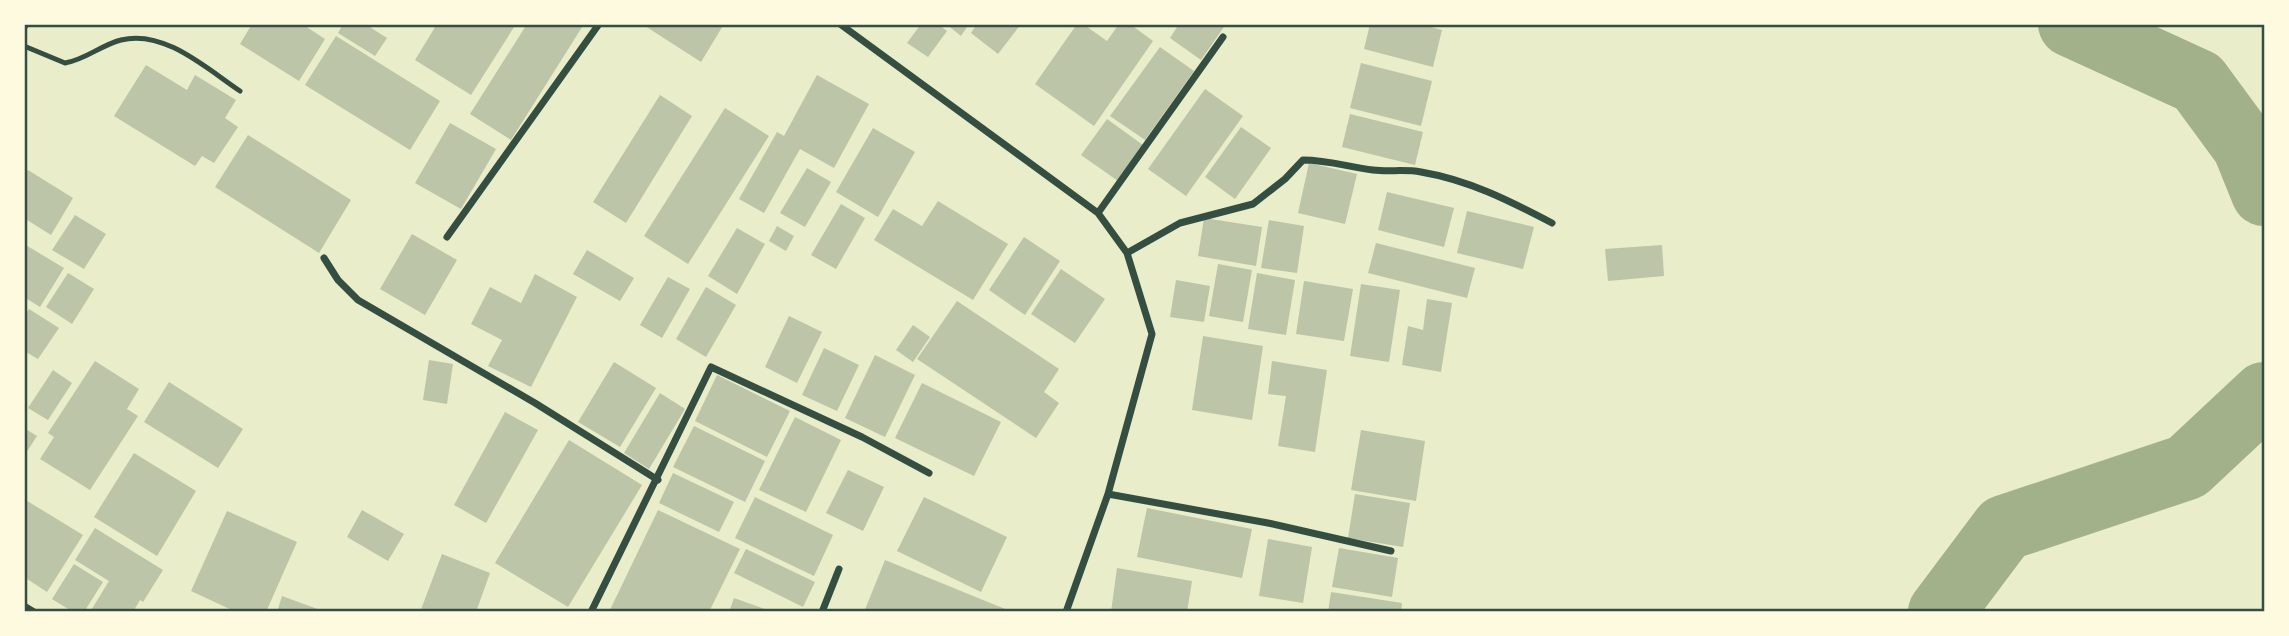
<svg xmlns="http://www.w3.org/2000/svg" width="2289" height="636" font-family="'Source Sans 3',sans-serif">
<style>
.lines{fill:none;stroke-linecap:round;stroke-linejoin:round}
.river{stroke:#a3b18a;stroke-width:66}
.building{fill:#bcc5a7}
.service{stroke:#344e41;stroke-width:5}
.minor{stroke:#344e41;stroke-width:7}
.neatline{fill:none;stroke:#344e41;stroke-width:2.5}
</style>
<rect width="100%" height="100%" fill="#e9edc9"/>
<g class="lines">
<path class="river" d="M 2071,24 L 2198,82 L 2245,146 L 2264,193
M 1941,612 L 2004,528 L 2187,467 L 2264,395"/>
</g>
<path class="building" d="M 252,24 L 302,24 L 325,39 L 299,81 L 240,44 Z
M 343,24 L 365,24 L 387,38 L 375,56 L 338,33 Z
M 437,24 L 516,24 L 471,95 L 415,60 Z
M 527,24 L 584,24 L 511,140 L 470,114 Z
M 642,24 L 724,24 L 701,62 Z
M 921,24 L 938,24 L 947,31 L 928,57 L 907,43 Z
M 946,24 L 969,24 L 961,36 Z
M 977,24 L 1021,24 L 998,54 L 971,33 Z
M 1077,24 L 1083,24 L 1107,41 L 1119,24 L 1130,24 L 1153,41 L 1094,126 L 1035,84 Z
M 1179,24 L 1226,24 L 1201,60 L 1170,38 Z
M 1370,24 L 1419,24 L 1442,30 L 1433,67 L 1364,49 Z
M 336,36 L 440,101 L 410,150 L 305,85 Z
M 1160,47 L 1194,71 L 1145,140 L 1110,116 Z
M 1361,63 L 1432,81 L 1421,126 L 1350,108 Z
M 146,65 L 187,90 L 195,75 L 236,100 L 225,118 L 238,127 L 214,163 L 202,156 L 195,166 L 114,116 Z
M 817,75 L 869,104 L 834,168 L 800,149 L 764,213 L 739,199 L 777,132 L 784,136 Z
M 1205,89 L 1243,116 L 1186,196 L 1148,169 Z
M 660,95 L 692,116 L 626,223 L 593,202 Z
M 725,108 L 769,136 L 688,264 L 644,236 Z
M 1350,114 L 1423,132 L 1415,165 L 1342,147 Z
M 1107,119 L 1143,145 L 1118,181 L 1081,155 Z
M 450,123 L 496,149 L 461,209 L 415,183 Z
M 1241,127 L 1271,148 L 1235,199 L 1205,177 Z
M 873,128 L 915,152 L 878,217 L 836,192 Z
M 248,135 L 351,200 L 319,253 L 215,187 Z
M 1309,163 L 1357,174 L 1345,224 L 1298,213 Z
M 807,168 L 831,182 L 805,227 L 780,213 Z
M 28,170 L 73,198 L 51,235 L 24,218 L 24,175 Z
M 1387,192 L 1454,208 L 1444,247 L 1378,230 Z
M 938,201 L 1008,244 L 973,300 L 874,240 L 893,209 L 922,226 Z
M 841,204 L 865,218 L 836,269 L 811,255 Z
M 1467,211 L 1534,227 L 1523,269 L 1457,253 Z
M 75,215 L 106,234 L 84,269 L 52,250 Z
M 1204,218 L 1262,227 L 1256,266 L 1198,256 Z
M 1269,220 L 1304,226 L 1297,273 L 1261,268 Z
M 777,226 L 794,236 L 786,251 L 769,241 Z
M 737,228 L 765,244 L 737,294 L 708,276 Z
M 412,234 L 457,260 L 425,315 L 380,289 Z
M 1024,237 L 1060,261 L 1025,315 L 989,290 Z
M 1376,243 L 1475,268 L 1467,298 L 1368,273 Z
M 24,244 L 64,268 L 40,307 L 24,297 Z
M 1662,245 L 1664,276 L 1608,281 L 1605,249 Z
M 587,250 L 634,278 L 620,301 L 573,274 Z
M 1218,264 L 1252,270 L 1243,322 L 1209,316 Z
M 1061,269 L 1105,299 L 1075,343 L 1031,314 Z
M 68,273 L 94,289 L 72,324 L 46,307 Z
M 1257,273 L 1295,280 L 1286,335 L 1248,329 Z
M 535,274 L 577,297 L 531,387 L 488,366 L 502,340 L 471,324 L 490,287 L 521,303 Z
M 668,277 L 690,289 L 662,338 L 640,325 Z
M 1176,280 L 1210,286 L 1204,322 L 1170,317 Z
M 1304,281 L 1353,289 L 1344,341 L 1296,334 Z
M 1361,284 L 1400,290 L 1389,362 L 1350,356 Z
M 706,287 L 736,305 L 706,357 L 676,339 Z
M 1427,299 L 1452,303 L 1441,372 L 1402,365 L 1408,326 L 1423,330 Z
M 957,301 L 1059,369 L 1044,392 L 1059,403 L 1036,438 L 917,359 Z
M 29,309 L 59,328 L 38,359 L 24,351 L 24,316 Z
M 789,316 L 822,332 L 797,383 L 765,367 Z
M 913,325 L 930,337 L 913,362 L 896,350 Z
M 1203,336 L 1263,346 L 1252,420 L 1192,410 Z
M 824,348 L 859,365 L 837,411 L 802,395 Z
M 875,355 L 915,375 L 885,437 L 845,418 Z
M 429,360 L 453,364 L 447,404 L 423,400 Z
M 95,361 L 139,389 L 127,409 L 138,416 L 90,490 L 40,459 L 54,437 L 48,433 Z
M 1272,361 L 1327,370 L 1315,452 L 1278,446 L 1286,396 L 1268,394 Z
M 614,362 L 656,388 L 620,447 L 578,422 Z
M 53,370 L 72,383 L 48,420 L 28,408 Z
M 717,375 L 790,411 L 767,457 L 695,421 Z
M 169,382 L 243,429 L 218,468 L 144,422 Z
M 922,383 L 1001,422 L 974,476 L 895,438 Z
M 660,393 L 685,409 L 649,469 L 624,453 Z
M 505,412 L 538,430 L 486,523 L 454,505 Z
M 795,417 L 841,440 L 806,512 L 759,490 Z
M 694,426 L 765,461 L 745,502 L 673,467 Z
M 24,428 L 37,436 L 24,456 Z
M 1361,430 L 1425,441 L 1416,501 L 1351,490 Z
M 569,440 L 642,485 L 568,607 L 495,563 Z
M 134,453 L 196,491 L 157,556 L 94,517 Z
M 848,470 L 884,487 L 863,531 L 826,513 Z
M 673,473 L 734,502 L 719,532 L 659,503 Z
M 1355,494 L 1410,503 L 1403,547 L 1348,538 Z
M 755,497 L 833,535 L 814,576 L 735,538 Z
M 924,497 L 1007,537 L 981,592 L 897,551 Z
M 24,499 L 83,535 L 47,592 L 24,577 Z
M 1147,508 L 1252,529 L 1242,578 L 1137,557 Z
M 362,510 L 404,534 L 388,561 L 347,537 Z
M 658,510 L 740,549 L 709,612 L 609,612 Z
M 227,511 L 297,542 L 266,612 L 236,612 L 191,591 Z
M 95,528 L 163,570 L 143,602 L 140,600 L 133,612 L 90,612 L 109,581 L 75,560 Z
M 1268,539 L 1312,547 L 1303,603 L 1259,596 Z
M 1339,548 L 1398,558 L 1392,597 L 1332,587 Z
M 746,549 L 815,582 L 803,607 L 734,573 Z
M 442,554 L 490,573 L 476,612 L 420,612 Z
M 885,560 L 1010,611 L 1010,612 L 864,612 Z
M 74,564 L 103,582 L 84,612 L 73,612 L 52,599 Z
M 1117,568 L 1192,581 L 1187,612 L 1111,612 Z
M 1331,592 L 1402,603 L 1401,612 L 1328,612 Z
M 282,596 L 323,611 L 323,612 L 277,612 Z
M 734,598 L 770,611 L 770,612 L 729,612 Z"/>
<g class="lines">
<path class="service" d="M 24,46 L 65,63 C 85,60 101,45 121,40 C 164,29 207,69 240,91"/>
<path class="minor" d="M 840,24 L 1098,213 L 1127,253 L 1152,334 L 1108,494 L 1066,612
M 24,27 L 26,24
M 1098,213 L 1223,37
M 447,237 L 599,24
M 1127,253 L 1180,223 L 1253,204 L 1285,179 L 1303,160 C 1328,160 1349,167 1373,170 C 1389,172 1405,169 1421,172 C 1469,180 1510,201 1552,223
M 324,258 L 338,280 L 358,300 L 535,403 L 658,480
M 1108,494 L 1268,523 L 1391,551
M 24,606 L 34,612
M 591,612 L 711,367 L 862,437 L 929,473
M 822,612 L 839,569"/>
</g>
<rect width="2289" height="636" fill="none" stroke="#fefae0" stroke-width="52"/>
<rect x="26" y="26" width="2237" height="584" class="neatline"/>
</svg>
